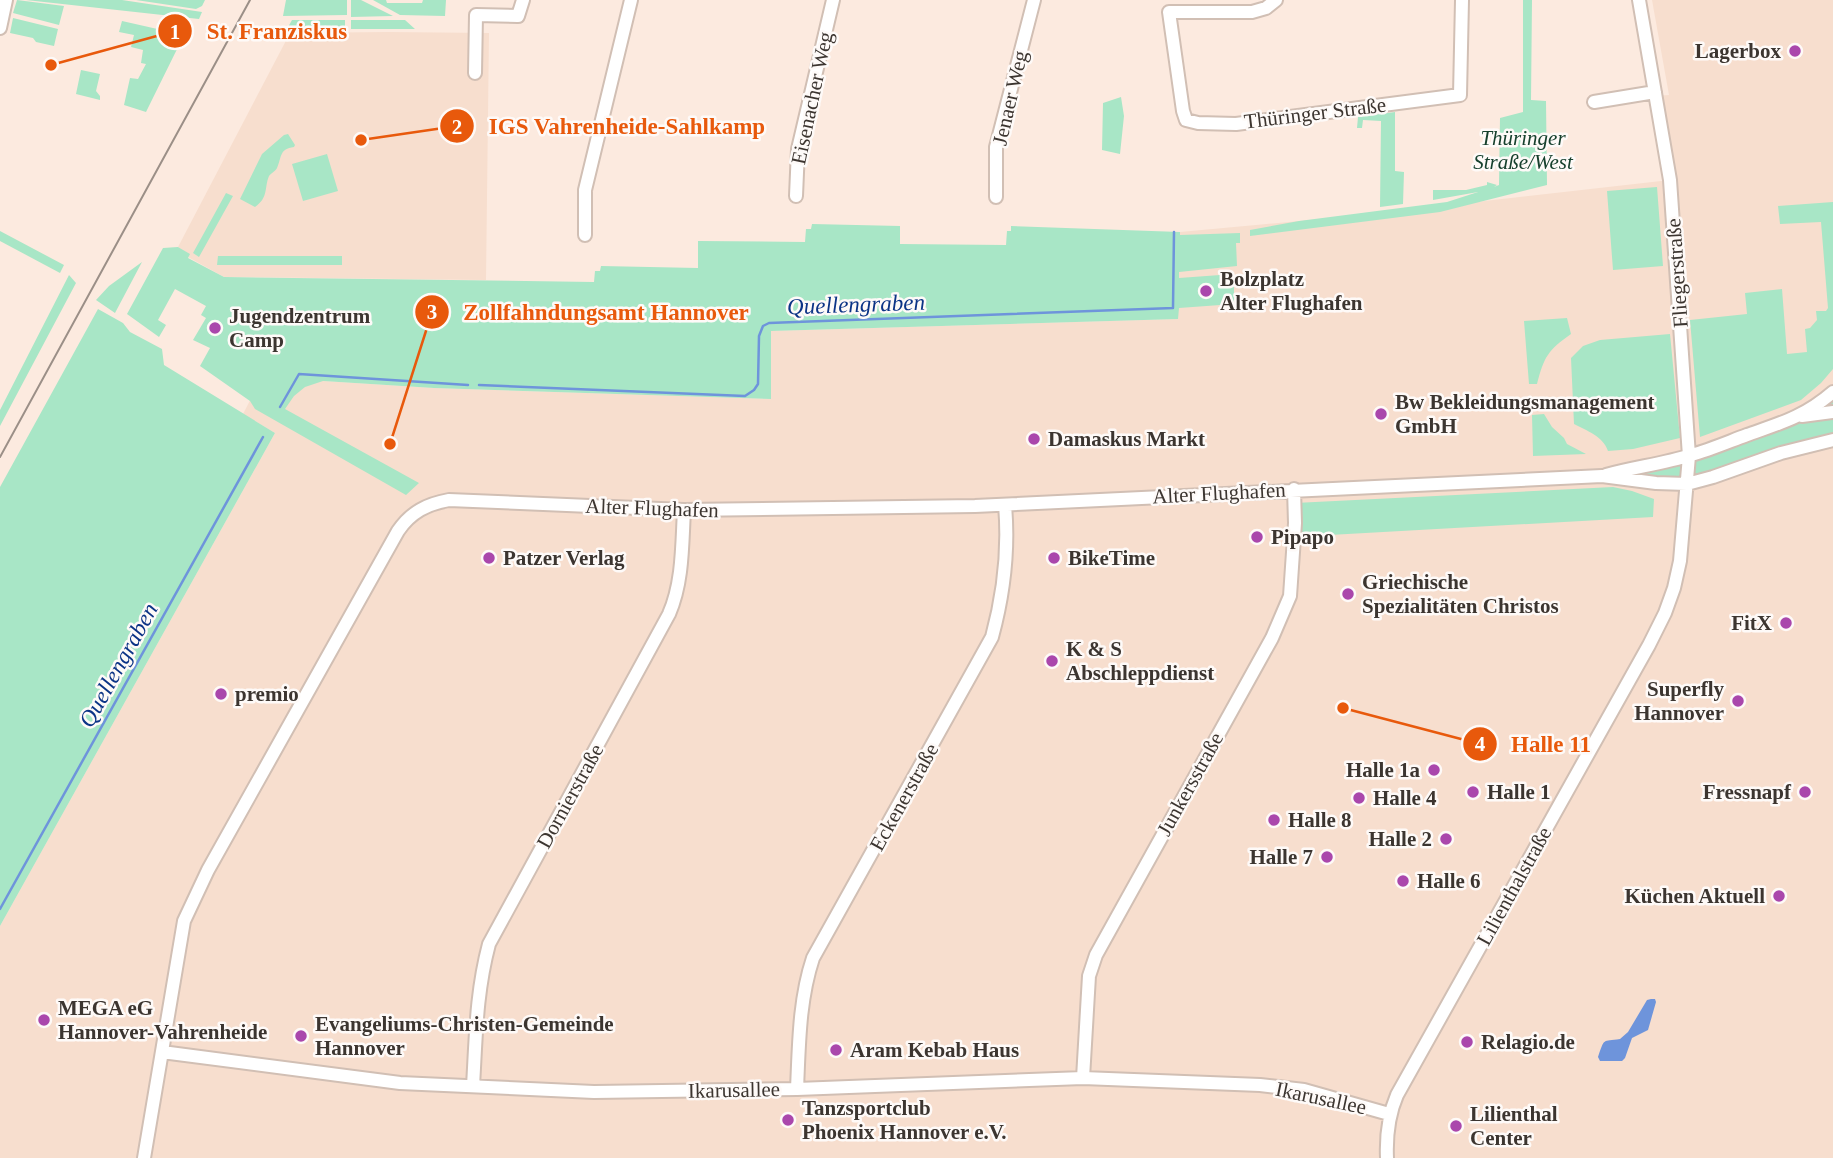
<svg xmlns="http://www.w3.org/2000/svg" width="1833" height="1158" font-family="'Times New Roman',serif">
<style>
.built{fill:#f7dece}
.green{fill:#a8e6c6}
.water{fill:#6e94db}
.lines{fill:none;stroke-linecap:round;stroke-linejoin:round}
.stream{stroke:#6e94db;stroke-width:2.5}
.minor-casing{stroke:#d1bfb4;stroke-width:16}
.minor{stroke:#fff;stroke-width:12}
.tram{stroke:#9b8f87;stroke-width:2}
.poi-dot{fill:#aa47ac;stroke:#fefaf8;stroke-width:2.5}
.labels{text-anchor:middle;stroke-width:5;stroke-linejoin:round;paint-order:stroke}
.poi-label{font-size:21px;font-weight:bold;fill:#3c3530;stroke:#fefaf8;text-anchor:start}
.street-label{font-size:21px;fill:#3c3530;stroke:#fefaf8}
.park-label{font-size:21px;font-style:italic;fill:#16402d;stroke:#fefaf8}
.water-label{font-size:23px;font-style:italic;fill:#0c3486;stroke:#fefaf8}
.leader{fill:none;stroke:#e8590c;stroke-width:2.5}
.callout-dot{fill:#e8590c;stroke:#fefaf8;stroke-width:2.5}
.mark-label{font-size:21px;text-anchor:middle;font-weight:bold;fill:#fff}
.callout-label{font-size:23px;text-anchor:middle;font-weight:bold;fill:#e8590c;stroke:#fefaf8;stroke-width:5;stroke-linejoin:round;paint-order:stroke}
</style>
<rect width="100%" height="100%" fill="#fceadf"/>
<path class="built" d="M 1652,0 L 1833,0 L 1833,1158 L 0,1158 L 0,926 L 275,433 L 243,414 L 268,366 L 323,381 L 434,388 L 770,399 L 771,331 L 1177,319 L 1180,232 L 1353,216 L 1670,180 L 1655,96 L 1669,95 Z
M 388,32 L 489,33 L 486,280 L 224,277 L 188,257 L 189,254 L 178,247 L 290,33 Z"/>
<path class="green" d="M 17,0 L 64,6 L 59,25 L 13,13 Z
M 26,0 L 122,0 L 202,12 L 199,19 Z
M 136,0 L 205,0 L 202,6 L 196,9 Z
M 286,0 L 347,0 L 347,15 L 283,16 Z
M 351,0 L 361,0 L 393,16 L 351,17 Z
M 373,0 L 386,0 L 387,3 L 422,3 L 423,0 L 446,0 L 445,16 L 400,15 Z
M 1523,0 L 1532,0 L 1531,100 L 1546,101 L 1547,185 L 1440,212 L 1250,236 L 1250,230 L 1299,221 L 1447,202 L 1478,192 L 1433,200 L 1433,190 L 1466,190 L 1487,185 L 1487,182 L 1497,185 L 1494,187 L 1499,185 L 1500,118 L 1523,112 Z
M 13,18 L 58,29 L 54,46 L 36,42 L 33,38 L 10,33 Z
M 292,20 L 345,20 L 345,29 L 287,29 Z
M 351,20 L 405,20 L 415,29 L 351,29 Z
M 122,21 L 184,35 L 146,112 L 124,105 L 130,78 L 138,79 L 146,64 L 141,63 L 143,50 L 131,47 L 134,35 L 119,32 Z
M 81,70 L 100,74 L 96,91 L 100,96 L 100,100 L 76,94 Z
M 1121,97 L 1124,116 L 1120,154 L 1102,150 L 1103,103 Z
M 1395,112 L 1395,171 L 1404,172 L 1403,204 L 1380,207 L 1381,121 L 1363,120 L 1362,128 L 1357,128 L 1358,117 Z
M 288,134 L 295,145 L 294,147 C 279,149 282,157 277,168 C 276,171 271,173 269,176 C 264,188 269,197 255,207 L 240,199 L 262,154 L 284,135 Z
M 327,154 L 338,191 L 303,201 L 292,164 Z
M 1657,187 L 1663,266 L 1613,270 L 1607,191 Z
M 226,193 L 233,196 L 199,257 L 193,253 Z
M 1833,202 L 1833,369 L 1821,383 L 1801,400 L 1700,437 L 1690,320 L 1747,314 L 1745,293 L 1782,289 L 1787,354 L 1807,352 L 1805,329 L 1810,328 L 1817,320 L 1816,311 L 1826,311 L 1828,308 L 1821,222 L 1780,224 L 1778,206 Z
M 812,224 L 900,226 L 900,244 L 1006,245 L 1007,231 L 1011,231 L 1011,226 L 1180,232 L 1180,235 L 1240,233 L 1240,243 L 1236,243 L 1237,266 L 1179,272 L 1179,278 L 1234,274 L 1234,304 L 1179,308 L 1178,319 L 771,331 L 771,399 L 434,388 L 323,381 L 305,387 L 294,396 L 285,409 L 419,483 L 406,495 L 255,409 L 250,401 L 200,366 L 210,348 L 193,340 L 206,318 L 201,315 L 206,306 L 175,289 L 158,320 L 166,325 L 159,337 L 127,314 L 163,248 L 178,247 L 190,254 L 188,258 L 224,277 L 594,282 L 595,271 L 600,271 L 601,266 L 698,268 L 698,241 L 805,242 L 806,229 L 811,229 Z
M 0,231 L 64,265 L 60,273 L 0,241 Z
M 218,256 L 342,256 L 342,265 L 217,265 Z
M 142,262 L 115,313 L 96,300 L 109,286 Z
M 69,275 L 76,283 L 0,426 L 0,410 Z
M 98,309 L 123,323 L 130,332 L 162,349 L 164,365 L 275,433 L 0,926 L 0,487 Z
M 1567,318 L 1571,334 C 1548,350 1544,357 1537,384 L 1529,384 L 1524,321 Z
M 1670,334 L 1680,438 L 1633,449 L 1608,451 C 1603,436 1587,431 1574,424 L 1571,358 L 1583,346 L 1600,340 Z
M 1833,392 L 1833,440 L 1713,477 L 1621,479 L 1764,429 Z
M 1544,414 L 1552,427 L 1564,438 L 1567,444 L 1586,454 L 1533,456 L 1532,415 Z
M 1613,487 L 1632,491 L 1654,499 L 1653,517 L 1294,537 L 1295,503 Z"/>
<path class="water" d="M 1651,999 L 1655,999 L 1656,1002 L 1648,1030 L 1632,1038 L 1625,1058 L 1622,1061 L 1600,1061 L 1598,1057 C 1605,1037 1602,1042 1620,1039 L 1628,1032 L 1647,1000 Z"/>
<g class="lines">
<path class="stream" d="M 479,385 L 745,396 L 754,390 L 758,384 L 759,336 L 763,326 L 769,323 L 1173,308 L 1174,232
M 280,407 L 299,374 L 468,385
M 0,909 L 263,437"/>
<g class="minor-casing">
<path id="minor" d="M 1276,0 L 1266,8 L 1252,12 L 1169,12 L 1183,111 L 1186,120 L 1198,123 L 1236,124 L 1460,95 L 1462,0
M 0,28 L 6,0
M 475,73 L 476,15 L 518,16 L 523,0
M 1594,102 L 1655,92
M 796,196 L 798,149 L 833,0
M 996,197 L 996,147 L 1034,0
M 585,235 L 585,190 L 631,0
M 1802,416 L 1833,412
M 1606,475 C 1634,467 1663,464 1691,455 C 1710,450 1728,442 1747,435 C 1781,423 1804,417 1833,392
M 162,1052 L 400,1083 L 594,1092 L 797,1089 L 1083,1078 L 1260,1085 L 1304,1090 L 1389,1114
M 1083,1078 L 1089,976 L 1096,955 L 1272,638 L 1290,596 L 1295,523 L 1294,489
M 473,1086 C 476,1036 476,993 489,944 L 669,614 C 683,582 682,545 684,510
M 797,1089 C 799,1045 799,1000 813,958 L 992,637 C 1004,593 1009,550 1005,505
M 144,1158 L 184,921 L 208,870 L 398,531 C 411,512 427,504 449,500 L 684,510 L 975,506 L 1602,476 L 1656,483 L 1687,484 L 1713,477 L 1781,453 L 1833,440
M 1387,1158 C 1386,1135 1388,1116 1397,1095 L 1649,645 L 1665,613 L 1674,588 L 1680,561 L 1689,456 L 1670,180 L 1639,0"/>
</g>
<use href="#minor" class="minor"/>
<path class="tram" d="M 0,457 L 250,0"/>
</g>
<g class="poi-dot">
<circle cx="1795" cy="51" r="7"/>
<circle cx="1206" cy="291" r="7"/>
<circle cx="215" cy="328" r="7"/>
<circle cx="1381" cy="414" r="7"/>
<circle cx="1034" cy="439" r="7"/>
<circle cx="1257" cy="537" r="7"/>
<circle cx="489" cy="558" r="7"/>
<circle cx="1054" cy="558" r="7"/>
<circle cx="1348" cy="594" r="7"/>
<circle cx="1786" cy="623" r="7"/>
<circle cx="1052" cy="661" r="7"/>
<circle cx="221" cy="694" r="7"/>
<circle cx="1738" cy="701" r="7"/>
<circle cx="1434" cy="770" r="7"/>
<circle cx="1473" cy="792" r="7"/>
<circle cx="1805" cy="792" r="7"/>
<circle cx="1359" cy="798" r="7"/>
<circle cx="1274" cy="820" r="7"/>
<circle cx="1446" cy="839" r="7"/>
<circle cx="1327" cy="857" r="7"/>
<circle cx="1403" cy="881" r="7"/>
<circle cx="1779" cy="896" r="7"/>
<circle cx="44" cy="1020" r="7"/>
<circle cx="301" cy="1036" r="7"/>
<circle cx="1467" cy="1042" r="7"/>
<circle cx="836" cy="1050" r="7"/>
<circle cx="788" cy="1120" r="7"/>
<circle cx="1456" cy="1126" r="7"/>
</g>
<g class="labels">
<g class="poi-label">
<text x="1781" y="58" text-anchor="end">Lagerbox</text>
<text x="1220" y="286">Bolzplatz<tspan x="1220" dy="24">Alter Flughafen</tspan></text>
<text x="229" y="323">Jugendzentrum<tspan x="229" dy="24">Camp</tspan></text>
<text x="1395" y="409">Bw Bekleidungsmanagement<tspan x="1395" dy="24">GmbH</tspan></text>
<text x="1048" y="446">Damaskus Markt</text>
<text x="1271" y="544">Pipapo</text>
<text x="503" y="565">Patzer Verlag</text>
<text x="1068" y="565">BikeTime</text>
<text x="1362" y="589">Griechische<tspan x="1362" dy="24">Spezialitäten Christos</tspan></text>
<text x="1772" y="630" text-anchor="end">FitX</text>
<text x="1066" y="656">K &amp; S<tspan x="1066" dy="24">Abschleppdienst</tspan></text>
<text x="1724" y="696" text-anchor="end">Superfly<tspan x="1724" dy="24">Hannover</tspan></text>
<text x="235" y="701">premio</text>
<text x="1420" y="777" text-anchor="end">Halle 1a</text>
<text x="1487" y="799">Halle 1</text>
<text x="1791" y="799" text-anchor="end">Fressnapf</text>
<text x="1373" y="805">Halle 4</text>
<text x="1288" y="827">Halle 8</text>
<text x="1432" y="846" text-anchor="end">Halle 2</text>
<text x="1313" y="864" text-anchor="end">Halle 7</text>
<text x="1417" y="888">Halle 6</text>
<text x="1765" y="903" text-anchor="end">Küchen Aktuell</text>
<text x="58" y="1015">MEGA eG<tspan x="58" dy="24">Hannover-Vahrenheide</tspan></text>
<text x="315" y="1031">Evangeliums-Christen-Gemeinde<tspan x="315" dy="24">Hannover</tspan></text>
<text x="1481" y="1049">Relagio.de</text>
<text x="850" y="1057">Aram Kebab Haus</text>
<text x="802" y="1115">Tanzsportclub<tspan x="802" dy="24">Phoenix Hannover e.V.</tspan></text>
<text x="1470" y="1121">Lilienthal<tspan x="1470" dy="24">Center</tspan></text>
</g>
<g class="street-label">
<text transform="translate(812 98) rotate(-78)" y="7">Eisenacher Weg</text>
<text transform="translate(1010 98) rotate(-77)" y="7">Jenaer Weg</text>
<text transform="translate(1315 113) rotate(-7)" y="7">Thüringer Straße</text>
<text transform="translate(1677 273) rotate(-94)" y="7">Fliegerstraße</text>
<text transform="translate(1219 493) rotate(-3)" y="7">Alter Flughafen</text>
<text transform="translate(652 508) rotate(2)" y="7">Alter Flughafen</text>
<text transform="translate(1190 784) rotate(-61)" y="7">Junkersstraße</text>
<text transform="translate(570 796) rotate(-61)" y="7">Dornierstraße</text>
<text transform="translate(904 797) rotate(-61)" y="7">Eckenerstraße</text>
<text transform="translate(1514 886) rotate(-61)" y="7">Lilienthalstraße</text>
<text transform="translate(734 1090) rotate(-1)" y="7">Ikarusallee</text>
<text transform="translate(1321 1098) rotate(12)" y="7">Ikarusallee</text>
</g>
<g class="park-label">
<text x="1523" y="145">Thüringer<tspan x="1523" dy="24">Straße/West</tspan></text>
</g>
<g class="water-label">
<text transform="translate(856 304) rotate(-2)" y="8">Quellengraben</text>
<text transform="translate(118 665) rotate(-61)" y="8">Quellengraben</text>
</g>
</g>
<path class="leader" d="M51 65L175 31M361 140L457 126M390 444L432 312M1343 708L1480 744"/>
<g class="callout-dot">
<circle cx="51" cy="65" r="7"/>
<circle cx="361" cy="140" r="7"/>
<circle cx="390" cy="444" r="7"/>
<circle cx="1343" cy="708" r="7"/>
<circle cx="175" cy="31" r="18"/>
<circle cx="457" cy="126" r="18"/>
<circle cx="432" cy="312" r="18"/>
<circle cx="1480" cy="744" r="18"/>
</g>
<g class="mark-label">
<text x="175" y="39">1</text>
<text x="457" y="134">2</text>
<text x="432" y="319">3</text>
<text x="1480" y="751">4</text>
</g>
<g class="callout-label">
<text x="277" y="39">St. Franziskus</text>
<text x="627" y="134">IGS Vahrenheide-Sahlkamp</text>
<text x="606" y="320">Zollfahndungsamt Hannover</text>
<text x="1551" y="752">Halle 11</text>
</g>
</svg>
